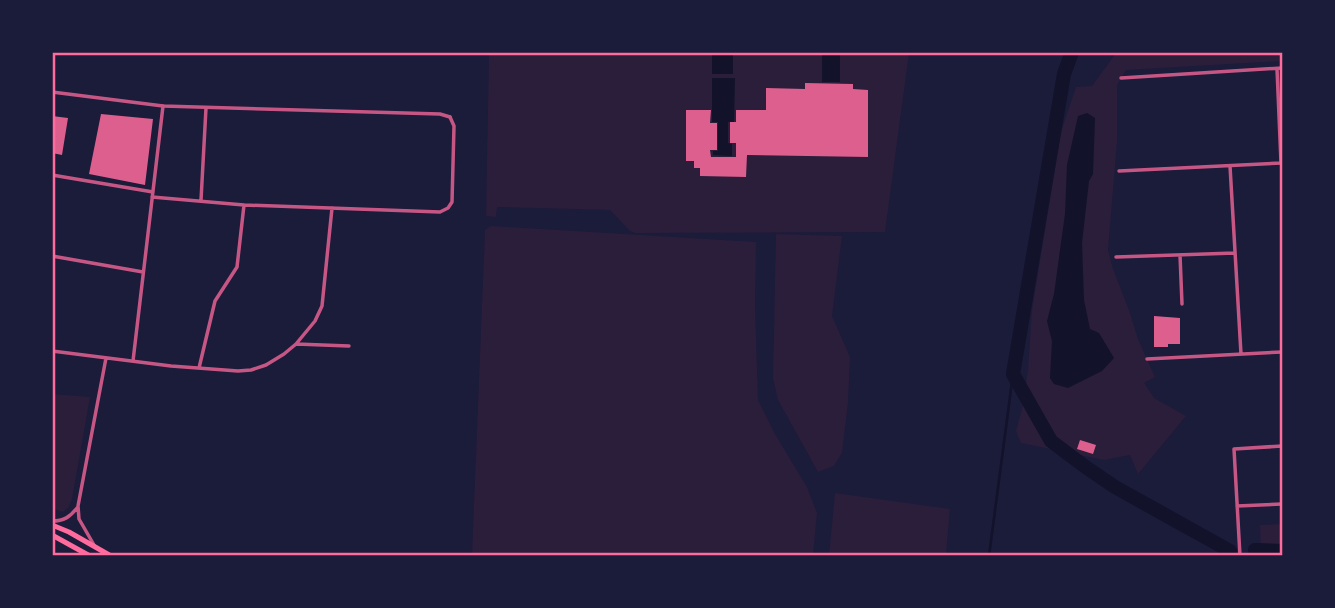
<svg xmlns="http://www.w3.org/2000/svg" width="1335" height="608" font-family="Signika,sans-serif">
<style>
.green{fill:#2a1e3b}
.water{fill:#12122b}
.lines{fill:none;stroke-linecap:round;stroke-linejoin:round}
.stream{stroke:#12122b;stroke-width:2.5}
.river{stroke:#12122b;stroke-width:14}
.building{fill:#dd5f8e}
.minor{stroke:#c65784;stroke-width:3.5}
.tertiary{stroke:#c65784;stroke-width:3.5}
.primary{stroke:#ff6b9d;stroke-width:5}
.neatline{fill:none;stroke:#ff6b9d;stroke-width:2.5}
</style>
<rect width="100%" height="100%" fill="#1b1b3a"/>
<path class="green" d="M 489,53 L 909,53 L 885,232 L 636,233 L 630,231 L 610,210 L 497,207 L 496,217 L 486,216 Z
M 1116,53 L 1282,53 L 1282,61 L 1126,70 L 1117,85 L 1117,142 L 1108,250 L 1113,269 L 1129,310 L 1138,339 L 1155,377 L 1144,383 L 1154,398 L 1186,416 L 1138,474 L 1130,455 L 1104,460 L 1021,443 L 1016,431 L 1023,405 L 1028,370 L 1032,310 L 1061,132 L 1076,87 L 1092,86 Z
M 491,226 L 756,242 L 755,307 L 758,400 L 775,434 L 807,487 L 817,513 L 813,555 L 472,555 L 485,230 Z
M 776,234 L 842,236 L 832,316 L 850,357 L 848,402 L 842,453 L 834,466 L 818,472 L 778,400 L 773,378 Z
M 52,394 L 90,397 L 72,499 L 68,508 L 63,512 L 53,509 Z
M 835,493 L 950,509 L 946,555 L 829,555 Z
M 1282,524 L 1282,555 L 1261,555 L 1260,525 Z"/>
<path class="water" d="M 712,53 L 733,53 L 733,74 L 712,74 Z
M 822,53 L 840,53 L 840,82 L 822,82 Z
M 712,78 L 735,78 L 734,122 L 728,122 L 728,143 L 732,144 L 732,156 L 713,155 L 713,151 L 718,151 L 718,122 L 712,122 Z
M 1087,113 L 1095,118 L 1093,174 L 1089,181 L 1082,243 L 1084,300 L 1090,329 L 1099,333 L 1114,358 L 1102,371 L 1068,388 L 1054,384 L 1050,378 L 1052,341 L 1047,321 L 1054,294 L 1065,214 L 1067,165 L 1078,116 Z"/>
<g class="lines">
<path class="stream" d="M 989,556 L 1013,374"/>
<path class="river" d="M 1072,52 L 1064,74 L 1013,374 L 1051,441 L 1087,468 L 1115,487 L 1230,551
M 1255,550 L 1282,551"/>
</g>
<path class="building" d="M 805,83 L 853,84 L 853,89 L 868,90 L 868,157 L 747,155 L 746,177 L 700,176 L 700,168 L 694,168 L 694,161 L 686,161 L 686,110 L 711,110 L 710,123 L 717,123 L 717,150 L 710,150 L 711,157 L 736,157 L 736,143 L 730,143 L 730,122 L 736,122 L 736,110 L 766,110 L 766,88 L 805,89 Z
M 101,114 L 153,119 L 145,185 L 89,174 Z
M 52,116 L 68,118 L 62,155 L 52,153 Z
M 1154,316 L 1180,318 L 1180,344 L 1168,344 L 1168,347 L 1154,347 Z
M 1080,440 L 1096,445 L 1093,454 L 1077,449 Z"/>
<g class="lines">
<path class="minor" d="M 1277,69 L 1281,163
M 1121,78 L 1282,68
M 1230,166 L 1241,354
M 1119,171 L 1282,163
M 52,175 L 153,192
M 152,197 L 244,205 L 440,212 L 448,208 L 452,202 L 454,126 L 450,117
M 201,200 L 206,108
M 1180,255 L 1182,304
M 52,256 L 143,272
M 1116,257 L 1235,253
M 296,344 L 349,346
M 52,351 L 171,366 L 238,371 L 251,370 L 266,365 L 284,354 L 296,344 L 315,321 L 322,306 L 332,208
M 1147,359 L 1282,352
M 133,361 L 163,106
M 199,368 L 215,301 L 237,267 L 244,205
M 1237,506 L 1282,504
M 52,521 C 64,521 70,517 77,508
M 94,545 L 79,519 L 78,506 L 106,358
M 1240,556 L 1234,449 L 1282,446"/>
<path class="tertiary" d="M 52,92 L 163,106 L 440,114 L 450,117"/>
<path class="primary" d="M 52,525 L 69,532 L 111,556
M 52,535 L 90,556"/>
</g>
<rect width="1335" height="608" fill="none" stroke="#1b1b3a" stroke-width="108"/>
<rect x="54" y="54" width="1227" height="500" class="neatline"/>
</svg>
